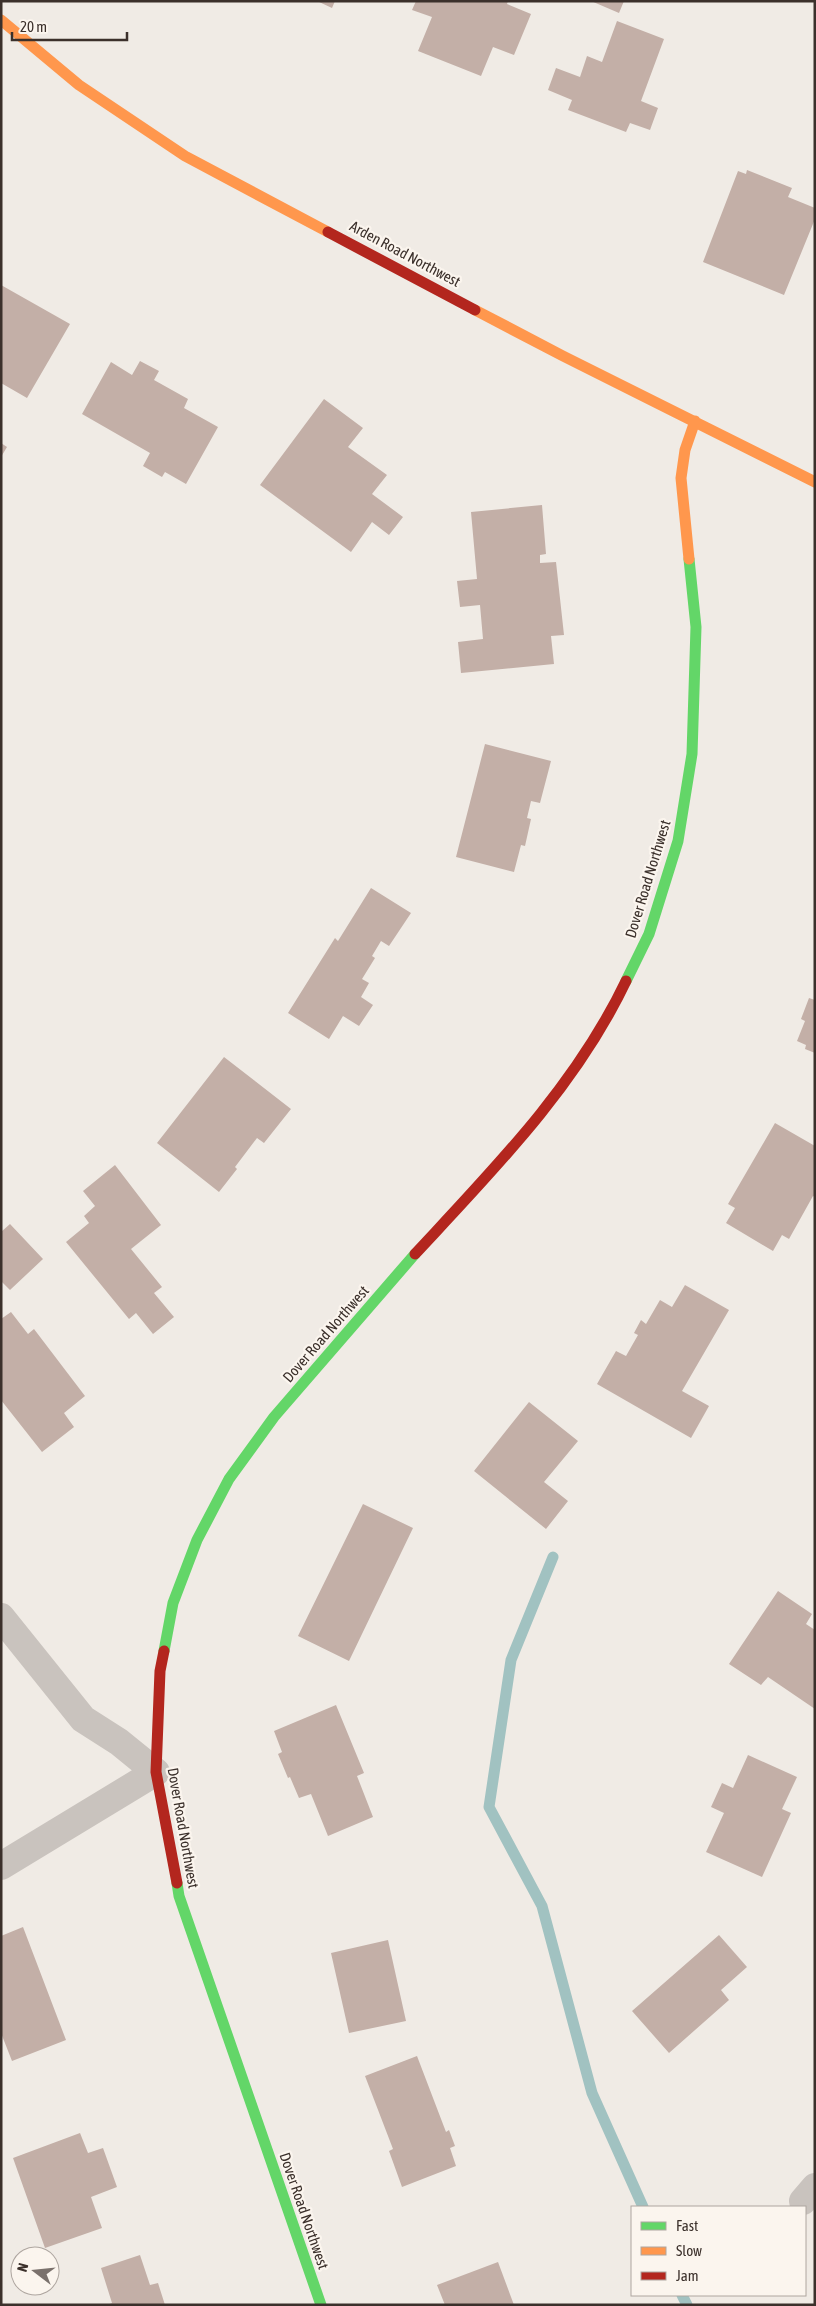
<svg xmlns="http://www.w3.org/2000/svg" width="816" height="2306" font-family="'Asap Condensed',sans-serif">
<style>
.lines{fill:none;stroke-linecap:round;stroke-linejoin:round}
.stream{stroke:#a1c2c1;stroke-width:11}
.building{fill:#c3afa7}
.street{stroke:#c9c3be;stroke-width:28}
.fast{stroke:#63d668;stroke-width:11}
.slow{stroke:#ff974d;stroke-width:11}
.jam{stroke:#b3261e;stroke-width:11}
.labels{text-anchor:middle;stroke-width:4.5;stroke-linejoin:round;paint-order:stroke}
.street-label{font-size:15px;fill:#3b302b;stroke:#fbf5ee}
</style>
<rect width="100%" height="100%" fill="#f0ebe5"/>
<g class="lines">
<path class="stream" d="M 553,1557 L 511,1660 L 489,1807 L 542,1906 L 592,2093 L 643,2207
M 682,2295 L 687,2305"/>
</g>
<path class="building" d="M 317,1 L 335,1 L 332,8 Z
M 416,1 L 508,1 L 507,4 L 531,14 L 514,55 L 493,47 L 481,76 L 418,51 L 432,17 L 412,10 Z
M 591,1 L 624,1 L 619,13 Z
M 617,21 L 664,39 L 641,101 L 658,108 L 650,130 L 630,123 L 626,132 L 568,110 L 572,100 L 548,90 L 556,68 L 580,77 L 587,56 L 602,62 Z
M 747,170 L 792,188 L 788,197 L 815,208 L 815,219 L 784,295 L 703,262 L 738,171 L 746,174 Z
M 1,285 L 70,324 L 27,398 L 1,383 Z
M 140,361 L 159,371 L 154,380 L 188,399 L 184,408 L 218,427 L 186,484 L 165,472 L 162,477 L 143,466 L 150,453 L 82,414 L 111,362 L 132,375 Z
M 324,399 L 363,428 L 348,447 L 387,475 L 372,494 L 403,517 L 389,535 L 372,522 L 351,552 L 260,485 Z
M 1,443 L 7,447 L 1,457 Z
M 542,505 L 546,554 L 540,555 L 540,563 L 556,562 L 564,635 L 551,636 L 554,664 L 461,673 L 458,642 L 483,639 L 480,605 L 460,607 L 457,581 L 477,579 L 471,512 Z
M 485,744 L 551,761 L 540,803 L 531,801 L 527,818 L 531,819 L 525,846 L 521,845 L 514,872 L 456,857 Z
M 371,888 L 411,913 L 389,946 L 381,941 L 372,956 L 375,958 L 362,979 L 369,983 L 361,997 L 373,1005 L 359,1026 L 343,1016 L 329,1039 L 288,1013 L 335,938 L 338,941 Z
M 809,998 L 815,1000 L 815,1053 L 805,1049 L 806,1045 L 797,1041 L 805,1021 L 801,1019 Z
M 224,1057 L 291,1109 L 264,1143 L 257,1138 L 235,1167 L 237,1169 L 219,1192 L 157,1143 Z
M 775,1123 L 815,1146 L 815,1197 L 813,1196 L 789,1239 L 782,1235 L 773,1251 L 726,1223 L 735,1208 L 728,1204 Z
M 115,1165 L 161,1225 L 131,1249 L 162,1287 L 154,1293 L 174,1317 L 153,1334 L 136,1313 L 129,1319 L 66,1242 L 89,1223 L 84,1216 L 95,1206 L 83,1191 Z
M 10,1224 L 43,1259 L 10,1290 L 1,1281 L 1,1232 Z
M 685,1285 L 729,1310 L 682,1391 L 709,1406 L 691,1438 L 597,1384 L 616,1351 L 626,1356 L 638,1335 L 634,1333 L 641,1320 L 646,1324 L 660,1300 L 672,1307 Z
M 11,1312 L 28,1334 L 34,1329 L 85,1396 L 64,1413 L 74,1427 L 42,1452 L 1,1400 L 1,1319 Z
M 529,1402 L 578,1441 L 544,1482 L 568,1501 L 546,1529 L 474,1471 Z
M 363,1504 L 413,1528 L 349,1661 L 298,1636 Z
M 778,1591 L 812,1614 L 806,1624 L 815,1630 L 815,1709 L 768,1677 L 761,1685 L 729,1664 Z
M 336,1705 L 364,1773 L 357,1776 L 373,1817 L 328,1836 L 311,1794 L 299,1798 L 290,1777 L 288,1778 L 278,1754 L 282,1752 L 274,1731 Z
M 748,1755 L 797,1777 L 782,1809 L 791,1813 L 762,1877 L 706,1852 L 724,1813 L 711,1807 L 722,1783 L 733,1788 Z
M 23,1927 L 66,2040 L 12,2061 L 1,2033 L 1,1936 Z
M 719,1935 L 747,1967 L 721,1990 L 729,2000 L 669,2053 L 632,2011 Z
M 388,1940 L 406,2021 L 349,2033 L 331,1953 Z
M 417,2056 L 446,2132 L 449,2130 L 455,2146 L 450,2148 L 456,2166 L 402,2187 L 389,2151 L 393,2149 L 365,2076 Z
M 80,2133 L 88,2153 L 103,2148 L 117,2187 L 91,2197 L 102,2228 L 45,2248 L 13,2158 Z
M 140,2255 L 150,2285 L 158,2283 L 165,2305 L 107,2305 L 112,2303 L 101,2268 Z
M 498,2262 L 514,2305 L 445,2305 L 437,2285 Z"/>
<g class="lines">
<path class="street" d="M 1,1617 L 83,1719 L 119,1742 L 156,1772 L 1,1866
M 803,2201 L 815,2187"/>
<path class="fast" d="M 626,981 L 649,934 L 678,841 L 692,754 L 696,627 L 689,559
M 164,1651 L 173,1603 L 197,1540 L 229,1479 L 274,1417 L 415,1254
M 177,1883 L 179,1896 L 321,2305"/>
<path class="slow" d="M 1,20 L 79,85 L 185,156 L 328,232
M 475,310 L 563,356 L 815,482
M 689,559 L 681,478 L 685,450 L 695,421"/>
<path class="jam" d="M 328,232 L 475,310
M 415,1254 C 494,1169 576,1086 626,981
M 164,1651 L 160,1671 L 156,1772 L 177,1883"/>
</g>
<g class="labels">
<g class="street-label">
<text transform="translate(405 254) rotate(28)" y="5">Arden Road Northwest</text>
<text transform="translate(648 879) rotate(-73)" y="5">Dover Road Northwest</text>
<text transform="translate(326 1334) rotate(-49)" y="5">Dover Road Northwest</text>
<text transform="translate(183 1828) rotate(80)" y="5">Dover Road Northwest</text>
<text transform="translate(304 2211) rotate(71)" y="5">Dover Road Northwest</text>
</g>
</g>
<rect width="816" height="2306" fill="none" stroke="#3b302b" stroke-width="5"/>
<rect x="631" y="2206" width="175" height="90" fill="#fbf5ee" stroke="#aea6a0"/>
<rect x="641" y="2222" width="25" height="8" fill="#63d668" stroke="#aea6a0"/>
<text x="676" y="2231" font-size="15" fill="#3b302b">Fast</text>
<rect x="641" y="2247" width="25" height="8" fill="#ff974d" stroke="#aea6a0"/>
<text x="676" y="2256" font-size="15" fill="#3b302b">Slow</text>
<rect x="641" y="2272" width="25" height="8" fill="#b3261e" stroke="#aea6a0"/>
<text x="676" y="2281" font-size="15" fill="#3b302b">Jam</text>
<g transform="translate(35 2271) rotate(286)"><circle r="24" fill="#fbf5ee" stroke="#aea6a0"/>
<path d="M0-4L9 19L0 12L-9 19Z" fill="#7a716c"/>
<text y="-8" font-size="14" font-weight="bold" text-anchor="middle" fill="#3b302b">N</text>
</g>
<path d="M12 32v8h115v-8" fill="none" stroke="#3b302b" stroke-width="2.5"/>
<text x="20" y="32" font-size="15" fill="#3b302b" stroke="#fbf5ee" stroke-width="4" paint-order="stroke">20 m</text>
</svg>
